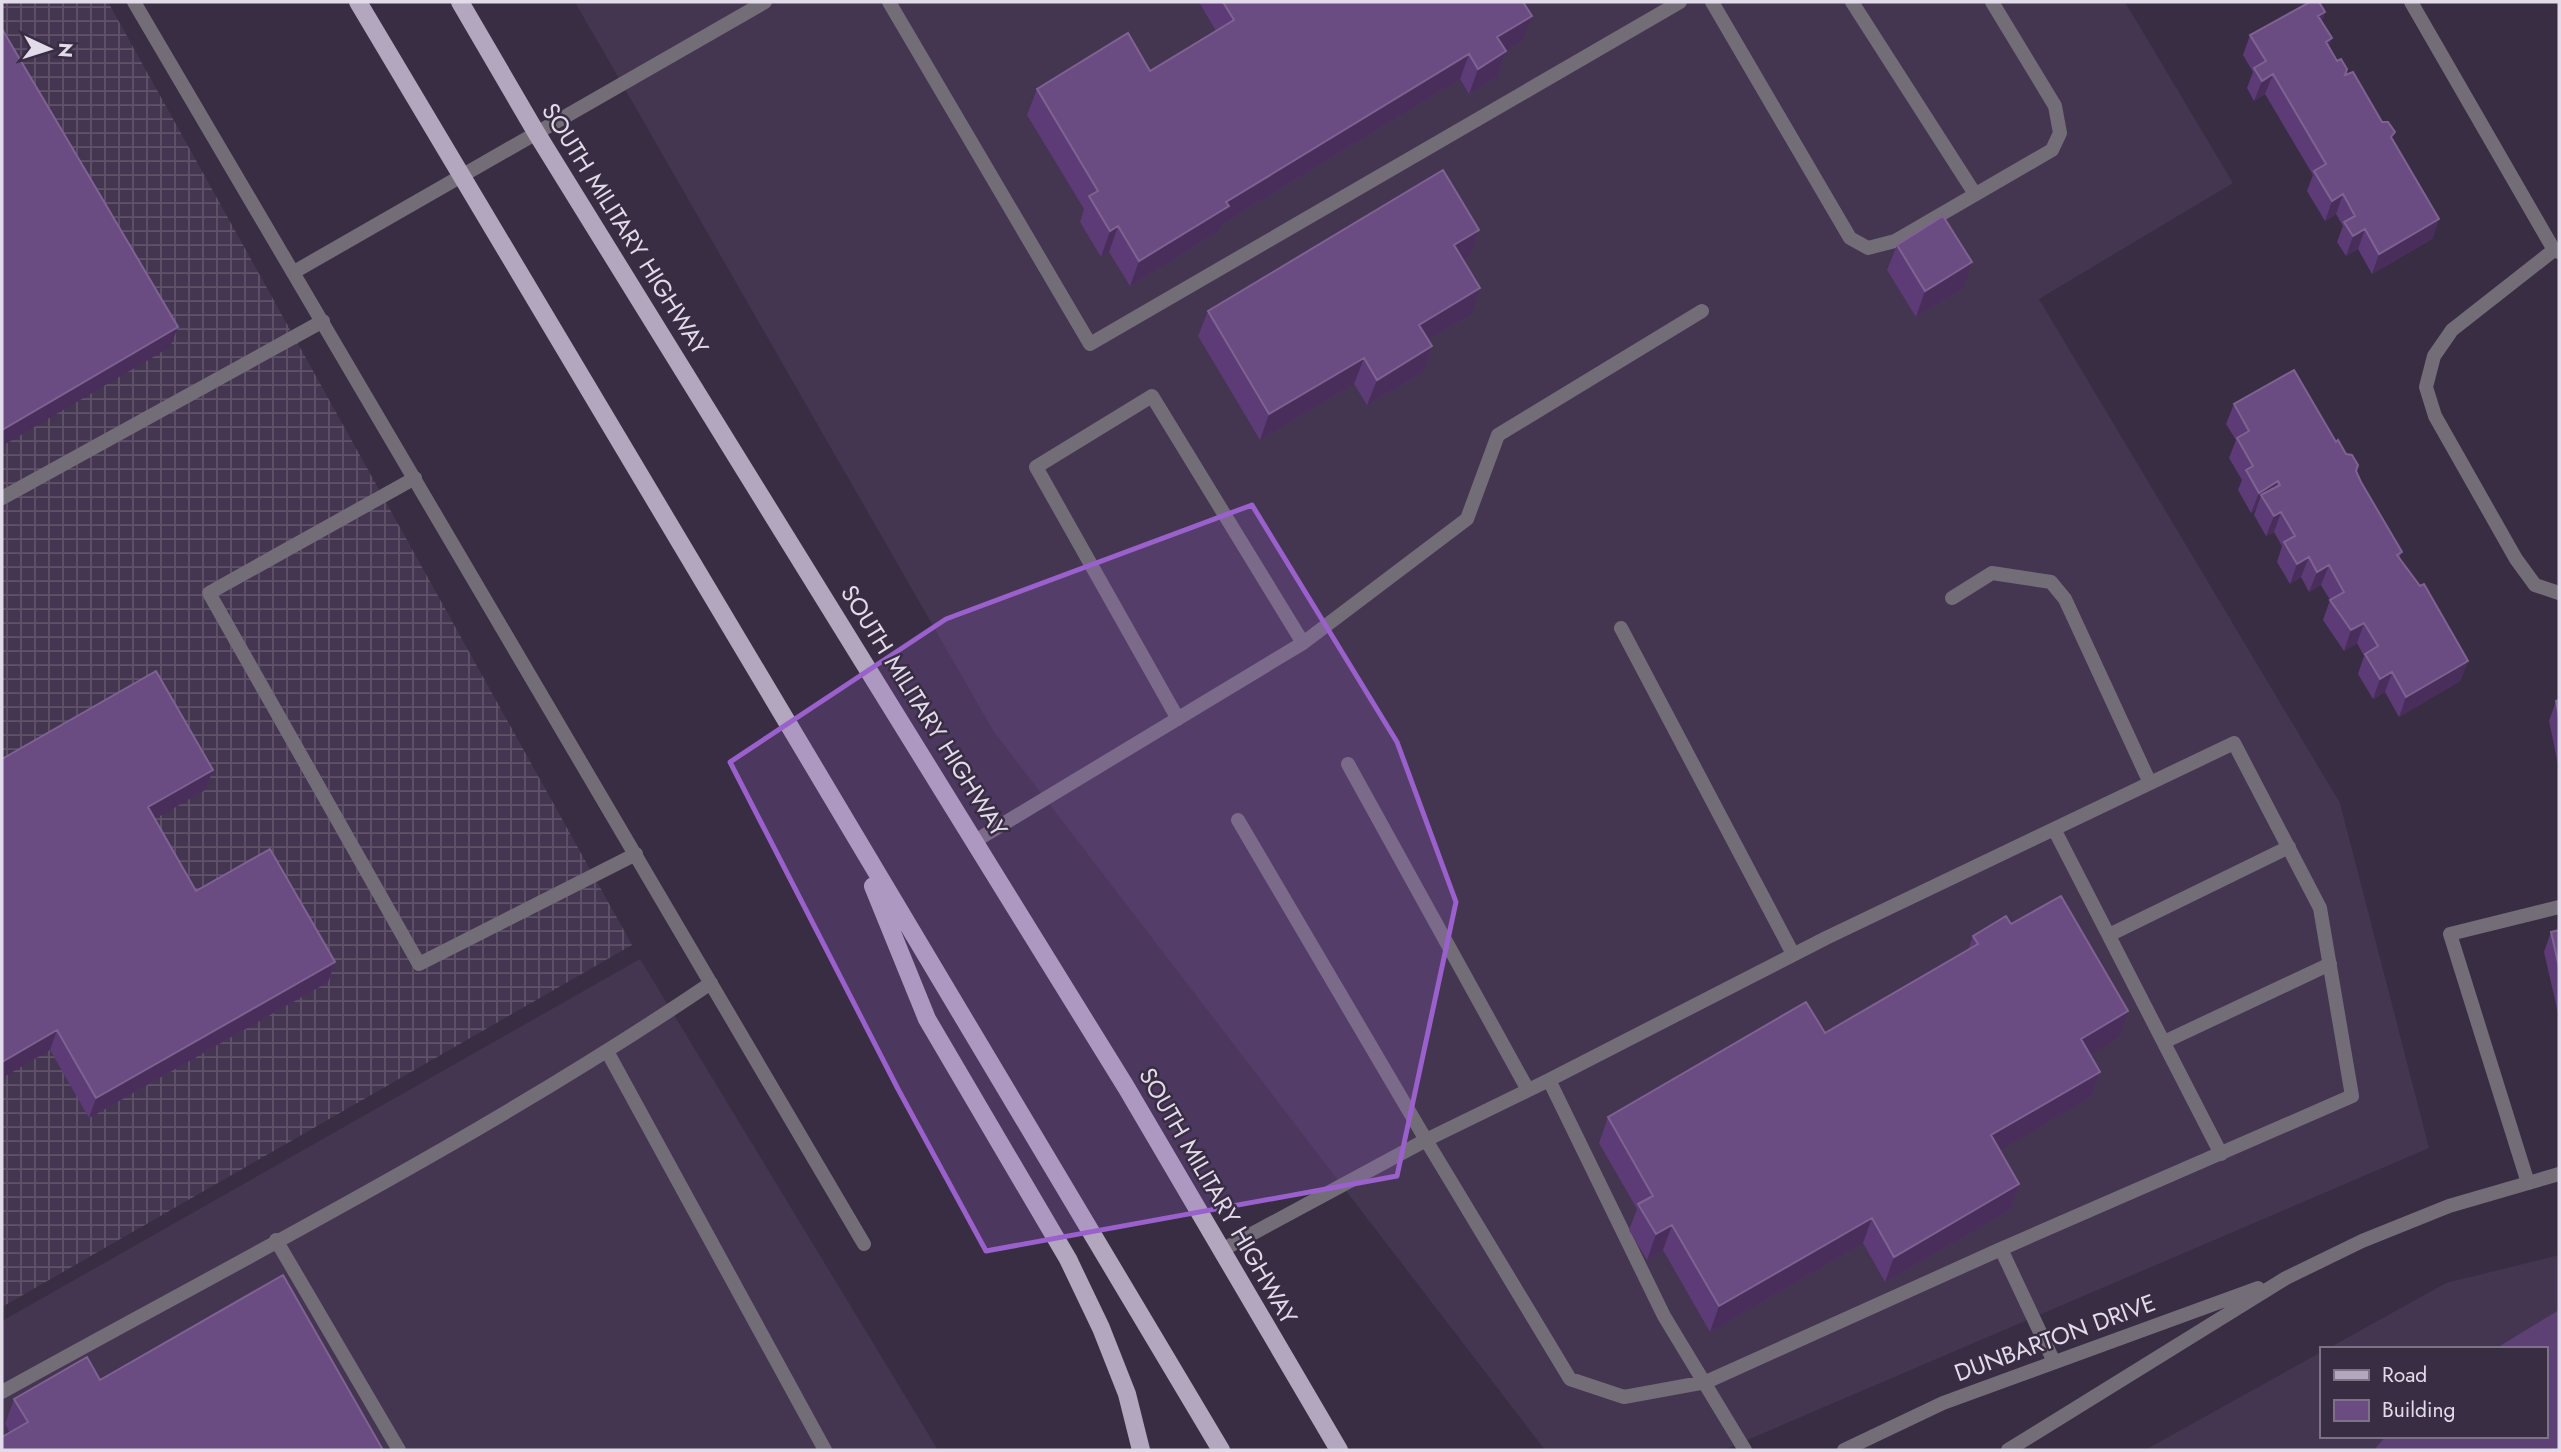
<svg xmlns="http://www.w3.org/2000/svg" width="2561" height="1452" font-family="Jost,sans-serif">
<style>
.built{fill:#443550}
.industrial{fill:url(#industrial-grid)}
.garden{fill:#5d4175}
.lines{fill:none;stroke-linecap:round;stroke-linejoin:round}
.service{stroke:#736d78;stroke-width:14}
.minor{stroke:#736d78;stroke-width:14}
.tertiary{stroke:#736d78;stroke-width:14}
.primary{stroke:#b2a7be;stroke-width:18}
.wall{fill:#5d3b76}
.shaded-wall{fill:#492e5c}
.building{fill:#6b4c82;stroke:#7e6392;stroke-width:2}
.marked{fill:#9a60cc;fill-opacity:0.2;stroke:#9a60cc;stroke-width:5;stroke-linejoin:round}
.labels{text-anchor:middle;stroke-width:5;stroke-linejoin:round;paint-order:stroke}
.street-label{font-size:24px;fill:#e2dbe9;stroke:#392d43}
</style>
<defs>
<pattern id="industrial-grid" width="8" height="8" patternUnits="userSpaceOnUse" patternTransform="scale(1.75)"><rect width="8" height="8" fill="#443550"/><path d="M0 4h8M4 0v8" fill="none" stroke="#5f5269"/></pattern>
</defs>
<rect width="100%" height="100%" fill="#392d43"/>
<path class="built" d="M 575,2 L 2125,2 L 2233,183 L 2039,299 L 2340,803 L 2429,1148 L 1724,1450 L 1545,1450 L 994,732 Z
M 640,959 L 938,1450 L 2,1450 L 2,1321 Z
M 2559,1255 L 2559,1450 L 2145,1450 L 2321,1352 L 2321,1436 L 2545,1436 L 2545,1349 L 2327,1349 L 2446,1283 Z"/>
<path class="industrial" d="M 2,2 L 108,2 L 632,945 L 2,1307 Z"/>
<path class="garden" d="M 2559,1310 L 2559,1450 L 2374,1450 L 2386,1436 L 2545,1436 L 2545,1349 L 2495,1349 Z"/>
<g class="lines">
<path class="service" d="M 134,2 L 864,1244
M 889,2 L 1090,344 L 1680,2
M 1712,2 L 1850,238 L 1868,248 L 1895,241 L 2052,150 L 2060,133 L 2055,106 L 1992,2
M 1852,2 L 1975,194
M 294,272 L 765,2
M 415,478 L 209,593 L 419,964 L 636,854
M 2,498 L 323,321
M 1952,598 L 1992,573 L 2051,582 L 2065,599 L 2150,783
M 1621,628 L 1793,954
M 1178,719 L 1036,467 L 1152,396 L 1303,643
M 1348,764 L 1528,1090
M 1238,820 L 1426,1140 L 1549,1080
M 2054,829 L 2221,1154
M 975,841 L 1303,643 L 1467,519 L 1498,435 L 1702,311
M 2109,935 L 2289,847
M 2164,1042 L 2330,964
M 608,1053 L 825,1450
M 2528,1183 L 2450,934 L 2559,907
M 276,1240 L 399,1450
M 1222,1250 L 1426,1140 L 1570,1379 L 1624,1397 L 1706,1382 L 2001,1249 L 2054,1362
M 2,1392 C 240,1260 485,1136 711,983
M 1745,1450 L 1664,1316 L 1549,1080 L 1826,938 L 2234,743 L 2320,908 L 2352,1096 L 2001,1249"/>
<path class="minor" d="M 2411,2 L 2554,250
M 2559,252 L 2554,250 L 2452,330 L 2434,356 L 2426,387 L 2435,416 L 2516,559 L 2535,585 L 2559,593"/>
<path class="tertiary" d="M 1844,1450 L 1943,1403 L 2258,1288
M 2008,1450 L 2286,1278 L 2362,1241 L 2449,1206 L 2559,1174"/>
<path class="primary" d="M 358,2 L 1221,1450
M 460,2 L 537,134 L 1126,1087 L 1339,1450
M 873,886 L 927,1019 L 1068,1259 L 1101,1328 L 1127,1394 L 1141,1450"/>
</g>
<path class="wall" d="M 1199,2 L 1523,2 L 1522,41 L 1506,51 L 1497,77 L 1469,94 L 1460,79 L 1222,224 L 1219,231 L 1130,286 L 1109,252 L 1101,257 L 1080,222 L 1084,209 L 1027,115 L 1037,89 L 1150,71 L 1216,31 Z
M 2325,12 L 2322,21 L 2329,47 L 2345,75 L 2392,139 L 2439,219 L 2432,239 L 2372,274 L 2358,249 L 2346,256 L 2337,242 L 2343,226 L 2336,214 L 2325,221 L 2307,191 L 2313,175 L 2265,94 L 2254,101 L 2247,88 L 2253,72 L 2243,55 L 2250,35 Z
M 1479,230 L 1470,256 L 1463,260 L 1471,314 L 1428,339 L 1432,346 L 1423,372 L 1367,405 L 1354,384 L 1260,440 L 1198,336 L 1208,311 Z
M 1897,245 L 1963,288 L 1916,317 L 1887,270 Z
M 2234,404 L 2336,442 L 2356,472 L 2361,482 L 2402,552 L 2399,558 L 2468,661 L 2460,681 L 2399,717 L 2385,692 L 2373,699 L 2358,674 L 2364,656 L 2357,643 L 2344,651 L 2323,620 L 2330,600 L 2321,585 L 2309,592 L 2301,577 L 2290,584 L 2277,562 L 2282,546 L 2274,532 L 2266,536 L 2254,515 L 2256,510 L 2251,513 L 2238,490 L 2242,480 L 2229,458 L 2236,440 L 2226,424 Z
M 2559,700 L 2559,769 L 2549,721 L 2556,701 Z
M 2,759 L 213,770 L 205,790 L 155,818 L 196,891 L 335,962 L 328,982 L 89,1118 L 50,1050 Z
M 2011,924 L 2119,1037 L 2090,1054 L 2100,1072 L 2091,1097 L 1999,1150 L 2019,1184 L 2010,1210 L 1885,1282 L 1863,1243 L 1710,1332 L 1663,1250 L 1647,1260 L 1629,1230 L 1637,1209 L 1599,1143 L 1608,1117 L 1825,1033 L 1968,950 L 1973,936 Z
M 2559,930 L 2559,1017 L 2544,952 L 2551,932 Z
M 100,1380 L 10,1433 L 5,1424 L 14,1399 Z"/>
<path class="shaded-wall" d="M 2325,12 L 2318,32 L 2318,16 Z
M 1532,16 L 1522,41 L 1506,51 L 1497,77 L 1469,94 L 1478,69 L 1497,37 Z
M 2332,38 L 2325,58 L 2326,42 Z
M 1469,54 L 1460,79 L 1222,224 L 1219,231 L 1130,286 L 1139,261 L 1226,202 Z
M 2273,74 L 2265,94 L 2254,101 L 2262,81 Z
M 2343,194 L 2336,214 L 2325,221 L 2332,201 Z
M 2439,219 L 2432,239 L 2372,274 L 2379,254 Z
M 1118,226 L 1109,252 L 1101,257 L 1110,231 Z
M 2365,229 L 2358,249 L 2346,256 L 2353,236 Z
M 1479,230 L 1470,256 L 1445,270 L 1454,245 Z
M 1972,262 L 1963,288 L 1916,317 L 1925,291 Z
M 1480,288 L 1471,314 L 1410,350 L 1419,325 Z
M 178,327 L 170,347 L 2,446 L 2,430 Z
M 1432,346 L 1423,372 L 1367,405 L 1377,380 Z
M 1364,358 L 1354,384 L 1260,440 L 1269,414 Z
M 2278,481 L 2271,501 L 2261,495 L 2256,510 L 2251,513 L 2259,493 Z
M 2281,512 L 2274,532 L 2266,536 L 2274,516 Z
M 2309,557 L 2301,577 L 2290,584 L 2297,564 Z
M 2329,565 L 2321,585 L 2309,592 L 2317,572 Z
M 2364,623 L 2357,643 L 2344,651 L 2351,630 Z
M 2468,661 L 2460,681 L 2399,717 L 2406,697 Z
M 2392,672 L 2385,692 L 2373,699 L 2380,679 Z
M 213,770 L 205,790 L 141,827 L 148,807 Z
M 335,962 L 328,982 L 89,1118 L 96,1098 Z
M 2128,1011 L 2119,1037 L 2072,1065 L 2081,1039 Z
M 57,1030 L 50,1050 L 2,1078 L 2,1062 Z
M 2100,1072 L 2091,1097 L 1981,1161 L 1991,1135 Z
M 2019,1184 L 2010,1210 L 1885,1282 L 1894,1257 Z
M 1872,1218 L 1863,1243 L 1710,1332 L 1719,1306 Z
M 1672,1225 L 1663,1250 L 1647,1260 L 1656,1234 Z"/>
<path class="building" d="M 1223,2 L 1523,2 L 1532,16 L 1497,37 L 1506,51 L 1478,69 L 1469,54 L 1226,202 L 1229,206 L 1139,261 L 1118,226 L 1110,231 L 1089,196 L 1098,191 L 1037,89 L 1128,33 L 1150,71 L 1234,20 Z
M 2310,2 L 2319,2 L 2325,12 L 2318,16 L 2332,38 L 2326,42 L 2337,61 L 2341,59 L 2347,69 L 2345,75 L 2353,72 L 2382,122 L 2388,122 L 2395,132 L 2391,137 L 2439,219 L 2379,254 L 2365,229 L 2353,236 L 2344,222 L 2355,216 L 2343,194 L 2332,201 L 2314,171 L 2326,164 L 2273,74 L 2262,81 L 2254,68 L 2266,61 L 2250,35 Z
M 2,29 L 178,327 L 2,430 Z
M 1443,170 L 1479,230 L 1454,245 L 1480,288 L 1419,325 L 1432,346 L 1377,380 L 1364,358 L 1269,414 L 1208,311 Z
M 1943,216 L 1972,262 L 1925,291 L 1897,245 Z
M 2294,370 L 2336,442 L 2338,440 L 2346,454 L 2352,455 L 2358,465 L 2356,471 L 2361,482 L 2402,552 L 2397,555 L 2420,586 L 2424,584 L 2468,661 L 2406,697 L 2392,672 L 2380,679 L 2365,654 L 2378,646 L 2364,623 L 2351,630 L 2330,600 L 2344,592 L 2329,565 L 2317,572 L 2309,557 L 2297,564 L 2284,542 L 2295,536 L 2281,512 L 2274,516 L 2261,495 L 2280,485 L 2278,481 L 2259,493 L 2246,470 L 2253,466 L 2237,438 L 2249,431 L 2234,404 Z
M 156,671 L 213,770 L 148,807 L 196,891 L 270,849 L 335,962 L 96,1098 L 57,1030 L 2,1062 L 2,759 Z
M 2559,700 L 2559,716 L 2556,701 Z
M 2061,896 L 2128,1011 L 2081,1039 L 2100,1072 L 1991,1135 L 2019,1184 L 1894,1257 L 1872,1218 L 1719,1306 L 1672,1225 L 1656,1234 L 1638,1204 L 1653,1196 L 1608,1117 L 1806,1002 L 1825,1033 L 1978,944 L 1973,936 L 2006,916 L 2011,924 Z
M 2559,930 L 2559,967 L 2551,932 Z
M 283,1275 L 383,1450 L 2,1450 L 2,1437 L 28,1422 L 14,1399 L 87,1357 L 100,1380 Z"/>
<path class="marked" d="M 1252,505 L 1397,742 L 1456,902 L 1397,1176 L 986,1251 L 898,1089 L 730,762 L 946,619 Z"/>
<g class="labels">
<g class="street-label">
<text transform="translate(625 229) rotate(58)" y="8">SOUTH MILITARY HIGHWAY</text>
<text transform="translate(924 711) rotate(58)" y="8">SOUTH MILITARY HIGHWAY</text>
<text transform="translate(1218 1196) rotate(60)" y="8">SOUTH MILITARY HIGHWAY</text>
<text transform="translate(2055 1338) rotate(-20)" y="8">DUNBARTON DRIVE</text>
</g>
</g>
<rect width="2561" height="1452" fill="none" stroke="#e2dbe9" stroke-width="7"/>
<rect x="2320" y="1347" width="228" height="91" fill="#392d43" stroke="#7d7385" stroke-width="2"/>
<rect x="2334" y="1370" width="35" height="10" fill="#b2a7be" stroke="#7d7385" stroke-width="2"/>
<text x="2382" y="1382" font-size="21" fill="#e2dbe9">Road</text>
<rect x="2334" y="1400" width="35" height="21" fill="#6b4c82" stroke="#7d7385" stroke-width="2"/>
<text x="2382" y="1417" font-size="21" fill="#e2dbe9">Building</text>
<g transform="translate(49 49) rotate(94)" stroke="#392d43" stroke-width="5" paint-order="stroke">
<path d="M0-5L12 26L0 18L-12 26Z" fill="#e2dbe9"/>
<text y="-10" font-size="19" font-weight="bold" text-anchor="middle" fill="#e2dbe9">N</text>
</g>
</svg>
